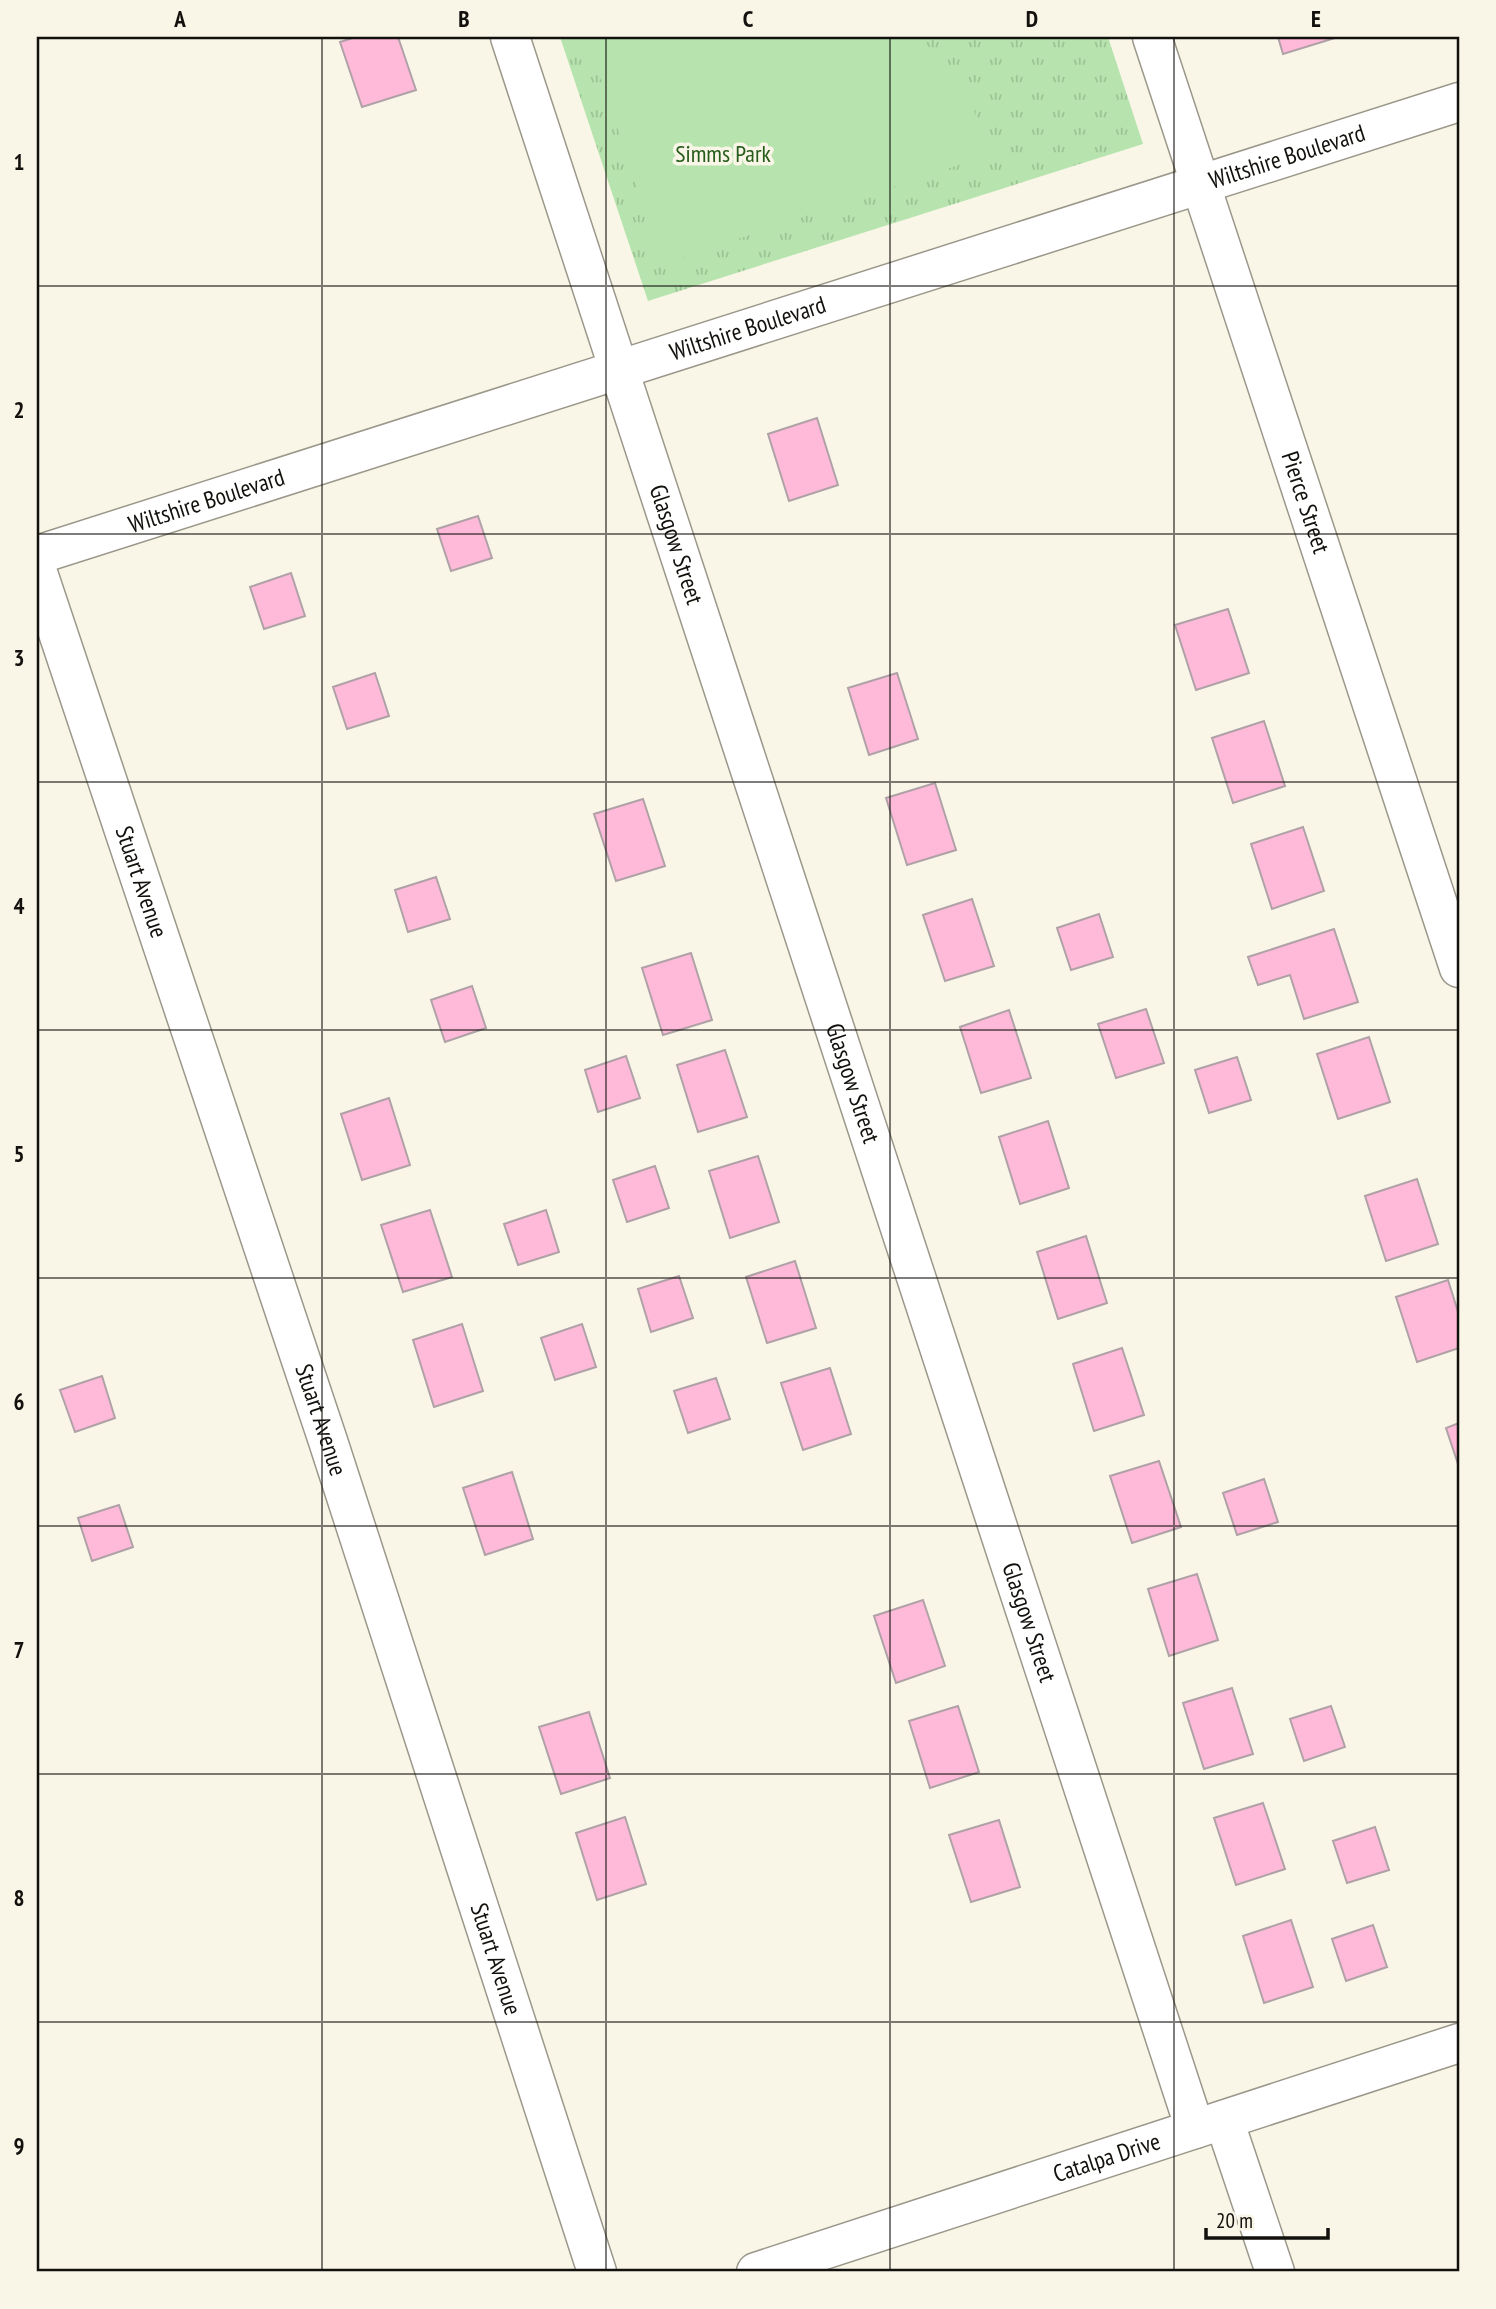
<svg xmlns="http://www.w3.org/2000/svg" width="1496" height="2309" font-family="'PT Sans Narrow',sans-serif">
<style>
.park{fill:url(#park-tufts)}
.pitch{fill:#b7e4ae}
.building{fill:#ffbad9;stroke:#b0a1a7;stroke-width:2}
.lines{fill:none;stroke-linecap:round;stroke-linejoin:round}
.street-casing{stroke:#9b988b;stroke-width:41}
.street{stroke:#fff;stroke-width:38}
.grid{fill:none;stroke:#13110d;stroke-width:2;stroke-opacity:0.55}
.labels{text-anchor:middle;stroke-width:7;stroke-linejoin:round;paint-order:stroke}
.park-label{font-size:24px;fill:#265c1a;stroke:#f9f6e8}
.street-label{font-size:24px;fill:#13110d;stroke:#f9f6e8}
.neatline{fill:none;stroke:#13110d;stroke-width:2.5}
.grid-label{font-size:23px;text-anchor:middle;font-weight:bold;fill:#13110d}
</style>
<defs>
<pattern id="park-tufts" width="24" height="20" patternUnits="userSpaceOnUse" patternTransform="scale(1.75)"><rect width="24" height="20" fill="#b7e4ae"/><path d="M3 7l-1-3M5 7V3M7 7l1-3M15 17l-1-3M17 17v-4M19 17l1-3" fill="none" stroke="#9cc394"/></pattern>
</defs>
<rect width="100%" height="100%" fill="#f9f6e8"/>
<path class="park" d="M 560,37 L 1108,37 L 1143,144 L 648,301 Z"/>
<path class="pitch" d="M 587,37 L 921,37 L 969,98 L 991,154 L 663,264 Z"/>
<path class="building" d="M 356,37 L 398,37 L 416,90 L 362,107 L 340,42 Z
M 1278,37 L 1335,37 L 1335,38 L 1283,54 Z
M 817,418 L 838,485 L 789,501 L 768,434 Z
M 478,516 L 492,558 L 451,571 L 437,529 Z
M 291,573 L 305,616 L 264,629 L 250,587 Z
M 1228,609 L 1249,673 L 1196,690 L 1175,625 Z
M 375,673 L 389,716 L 347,729 L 333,687 Z
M 897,673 L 918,739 L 869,755 L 848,688 Z
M 1264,721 L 1285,786 L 1233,803 L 1212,738 Z
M 935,783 L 956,850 L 907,865 L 886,798 Z
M 643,799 L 665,866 L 616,881 L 594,814 Z
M 1303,827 L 1324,891 L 1272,909 L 1251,844 Z
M 436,877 L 450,919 L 408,932 L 395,890 Z
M 972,899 L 994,966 L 945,981 L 923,915 Z
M 1099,914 L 1113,957 L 1071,970 L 1057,928 Z
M 1334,929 L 1358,1002 L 1304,1019 L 1290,975 L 1258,985 L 1248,957 Z
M 691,953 L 712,1020 L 663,1035 L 642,968 Z
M 472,986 L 486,1028 L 445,1042 L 431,1000 Z
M 1146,1009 L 1164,1063 L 1116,1078 L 1098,1024 Z
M 1009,1010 L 1031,1078 L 981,1093 L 960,1027 Z
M 1369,1037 L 1390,1102 L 1338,1119 L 1317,1054 Z
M 725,1050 L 747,1117 L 698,1132 L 677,1065 Z
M 626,1056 L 640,1098 L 598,1112 L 585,1070 Z
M 1237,1057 L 1251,1100 L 1209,1113 L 1195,1070 Z
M 389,1098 L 410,1165 L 362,1180 L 341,1114 Z
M 1048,1121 L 1069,1188 L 1020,1204 L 999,1137 Z
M 758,1156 L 779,1222 L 730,1238 L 709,1171 Z
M 655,1166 L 669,1208 L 627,1222 L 613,1180 Z
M 1417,1179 L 1438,1244 L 1386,1261 L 1365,1196 Z
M 430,1210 L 452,1277 L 403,1292 L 381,1225 Z
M 546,1210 L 559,1252 L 518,1265 L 504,1224 Z
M 1086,1236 L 1107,1303 L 1058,1319 L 1037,1252 Z
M 795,1261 L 816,1328 L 767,1343 L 746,1277 Z
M 679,1276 L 693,1318 L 651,1332 L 638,1289 Z
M 1448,1280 L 1459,1315 L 1459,1348 L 1417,1362 L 1396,1297 Z
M 462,1324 L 483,1391 L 434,1407 L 413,1340 Z
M 582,1324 L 596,1367 L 555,1380 L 541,1338 Z
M 1122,1348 L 1144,1415 L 1094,1431 L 1073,1364 Z
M 830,1368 L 851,1434 L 803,1450 L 781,1383 Z
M 102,1376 L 115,1418 L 75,1432 L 60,1390 Z
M 716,1378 L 730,1419 L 688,1433 L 674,1391 Z
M 1459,1423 L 1459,1467 L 1446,1428 Z
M 1159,1461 L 1181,1527 L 1132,1543 L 1110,1476 Z
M 512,1472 L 533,1539 L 485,1555 L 463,1488 Z
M 1264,1479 L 1278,1522 L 1237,1535 L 1223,1493 Z
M 119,1505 L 133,1547 L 92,1561 L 78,1518 Z
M 1197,1574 L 1218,1640 L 1169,1656 L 1148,1589 Z
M 923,1600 L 945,1666 L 896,1683 L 874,1616 Z
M 1232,1688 L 1253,1754 L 1204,1769 L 1183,1703 Z
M 958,1706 L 979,1772 L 930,1788 L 909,1721 Z
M 1331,1706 L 1345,1747 L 1304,1761 L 1290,1719 Z
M 589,1712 L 610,1778 L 561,1794 L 539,1727 Z
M 1263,1803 L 1285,1869 L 1236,1885 L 1214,1818 Z
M 625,1817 L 646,1884 L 597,1900 L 576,1833 Z
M 999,1820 L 1020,1887 L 971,1902 L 949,1835 Z
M 1375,1827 L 1389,1870 L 1347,1883 L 1333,1841 Z
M 1291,1920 L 1313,1987 L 1264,2003 L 1243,1936 Z
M 1373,1925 L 1387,1967 L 1346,1981 L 1332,1939 Z"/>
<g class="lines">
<g class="street-casing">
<g id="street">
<path id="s1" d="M 510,37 L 1195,2129"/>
<path id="s2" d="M 1152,37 L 1459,968"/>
<path id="s3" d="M 37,555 L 1459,102"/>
<path id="s4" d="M 37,570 L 328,1441 L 597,2272"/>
<path d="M 1224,2120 L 1275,2272"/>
<path id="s5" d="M 756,2272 L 1459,2043"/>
</g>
</g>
<use href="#street" class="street"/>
</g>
<path class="grid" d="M 322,37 L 322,2272M 606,37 L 606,2272M 890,37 L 890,2272M 1174,37 L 1174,2272M 37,286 L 1459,286M 37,534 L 1459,534M 37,782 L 1459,782M 37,1030 L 1459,1030M 37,1278 L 1459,1278M 37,1526 L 1459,1526M 37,1774 L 1459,1774M 37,2022 L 1459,2022"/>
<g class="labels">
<g class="park-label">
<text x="723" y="162">Simms Park</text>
</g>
<g class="street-label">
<text dy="8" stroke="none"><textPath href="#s3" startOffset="1312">Wiltshire Boulevard</textPath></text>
<text dy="8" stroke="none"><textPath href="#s3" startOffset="746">Wiltshire Boulevard</textPath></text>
<text dy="8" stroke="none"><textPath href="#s3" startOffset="178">Wiltshire Boulevard</textPath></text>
<text dy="8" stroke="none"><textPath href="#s2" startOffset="490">Pierce Street</textPath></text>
<text dy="8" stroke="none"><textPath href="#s1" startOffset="534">Glasgow Street</textPath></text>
<text dy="8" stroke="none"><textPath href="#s4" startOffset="329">Stuart Avenue</textPath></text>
<text dy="8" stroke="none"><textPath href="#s1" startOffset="1101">Glasgow Street</textPath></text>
<text dy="8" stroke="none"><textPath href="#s4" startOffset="896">Stuart Avenue</textPath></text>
<text dy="8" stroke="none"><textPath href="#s1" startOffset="1668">Glasgow Street</textPath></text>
<text dy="8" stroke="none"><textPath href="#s4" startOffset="1463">Stuart Avenue</textPath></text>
<text dy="8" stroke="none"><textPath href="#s5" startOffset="369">Catalpa Drive</textPath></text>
</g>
</g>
<rect width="1496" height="2309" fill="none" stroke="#f9f6e8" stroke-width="77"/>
<path d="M1206 2228v10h122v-10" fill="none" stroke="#13110d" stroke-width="3.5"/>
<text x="1216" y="2228" font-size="21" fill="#13110d" stroke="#f9f6e8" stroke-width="5" paint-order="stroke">20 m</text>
<rect x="38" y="38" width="1420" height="2232" class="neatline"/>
<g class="grid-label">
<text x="180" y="27">A</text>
<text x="464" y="27">B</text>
<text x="748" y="27">C</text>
<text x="1032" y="27">D</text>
<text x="1316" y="27">E</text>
<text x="19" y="170">1</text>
<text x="19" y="418">2</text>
<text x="19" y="666">3</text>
<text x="19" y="914">4</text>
<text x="19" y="1162">5</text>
<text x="19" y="1410">6</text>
<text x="19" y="1658">7</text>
<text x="19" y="1906">8</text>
<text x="19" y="2154">9</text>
</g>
</svg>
